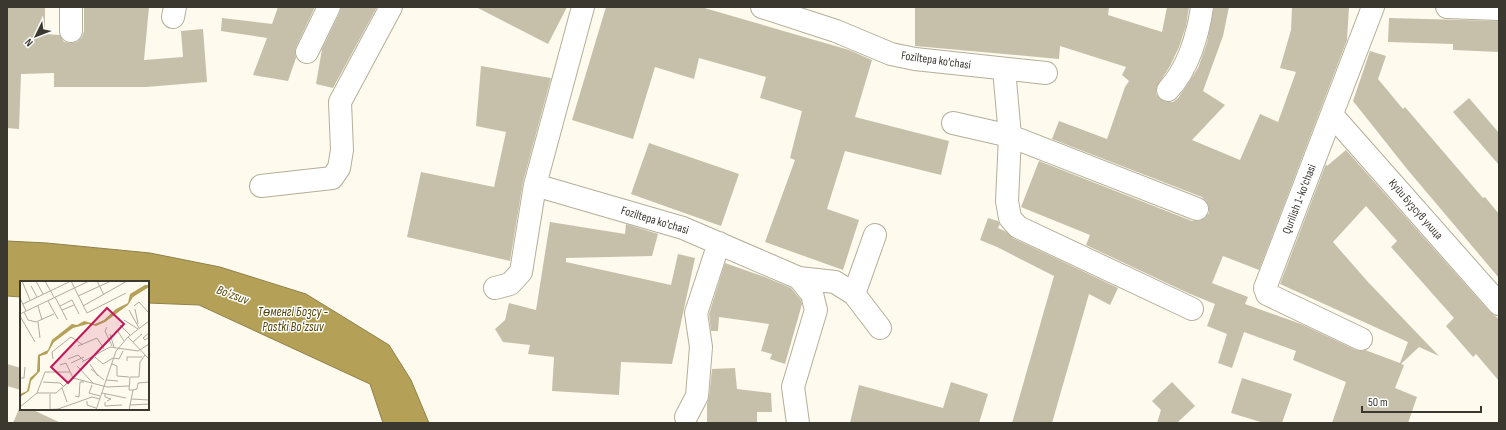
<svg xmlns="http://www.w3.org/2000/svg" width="1506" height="430" font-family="'Sofia Sans Condensed',sans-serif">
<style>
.water{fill:#b4a056;stroke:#90814b}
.building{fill:#c6c0aa}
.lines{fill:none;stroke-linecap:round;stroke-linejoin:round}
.minor-casing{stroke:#b4ae99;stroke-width:24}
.minor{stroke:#fff;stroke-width:22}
.labels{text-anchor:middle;stroke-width:3;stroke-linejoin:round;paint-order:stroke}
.street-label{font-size:12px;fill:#3b3830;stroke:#fff}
.water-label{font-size:13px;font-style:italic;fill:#524407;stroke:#fff}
.inset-road{fill:none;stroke:#b0aca1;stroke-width:1}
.view{fill:#c2185b;fill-opacity:0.15;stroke:#c2185b;stroke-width:2}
.inset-edge{fill:none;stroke:#3b3830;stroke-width:2}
</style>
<rect width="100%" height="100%" fill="#fefaed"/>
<path class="water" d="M 7,241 L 47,243 L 150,253 L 220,267 L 306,294 L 389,345 L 411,380 L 429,423 L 383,423 L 370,384 L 199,305 L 148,303 L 148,282 L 21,282 L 21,297 L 7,296 Z"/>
<path class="building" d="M 7,7 L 45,7 L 45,34 L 60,35 L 64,42 L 71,43 L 77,42 L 82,37 L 84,31 L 84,7 L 149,7 L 144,60 L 183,57 L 181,31 L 203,29 L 207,82 L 146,87 L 54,87 L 54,73 L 21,74 L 19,129 L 7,128 Z
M 278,7 L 315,7 L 296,47 L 295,52 L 296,58 L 288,81 L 253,75 L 267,38 L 221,31 L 222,18 L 272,24 Z
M 341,7 L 377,7 L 333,88 L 316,84 L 322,49 L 340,12 Z
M 476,7 L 567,7 L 548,44 Z
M 606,7 L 701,7 L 849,50 L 872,60 L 855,117 L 949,141 L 941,175 L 845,151 L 827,209 L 859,220 L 843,270 L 765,242 L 795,160 L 790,158 L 802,111 L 760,98 L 766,77 L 699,58 L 694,79 L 655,67 L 633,139 L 572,120 Z
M 915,7 L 1109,7 L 1108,15 L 1162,32 L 1167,7 L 1189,7 L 1186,26 L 1179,47 L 1170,66 L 1156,88 L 1156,94 L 1160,99 L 1166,102 L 1173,102 L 1178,98 L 1185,88 L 1198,68 L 1207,43 L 1214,7 L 1229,7 L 1223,36 L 1203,91 L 1225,105 L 1192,140 L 1240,160 L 1260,114 L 1278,122 L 1296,72 L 1280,68 L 1291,30 L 1292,7 L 1349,7 L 1347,40 L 1259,270 L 1223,256 L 1212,283 L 1248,297 L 1245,304 L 1301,324 L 1356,350 L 1362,351 L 1365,350 L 1400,363 L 1408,342 L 1280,284 L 1326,164 L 1327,166 L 1346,150 L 1490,312 L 1499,319 L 1499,381 L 1476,354 L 1473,357 L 1446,326 L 1454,318 L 1391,247 L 1397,241 L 1366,206 L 1333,242 L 1368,282 L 1439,356 L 1419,347 L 1401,364 L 1404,365 L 1395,388 L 1417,397 L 1408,423 L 1332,423 L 1346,382 L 1293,360 L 1296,351 L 1244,332 L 1232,368 L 1218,363 L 1227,334 L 1207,326 L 1215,304 L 1188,293 L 1086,245 L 1090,235 L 1021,207 L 1039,161 L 1192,221 L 1199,221 L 1205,218 L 1209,213 L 1209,207 L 1206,201 L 1202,197 L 1052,139 L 1059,121 L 1107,139 L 1125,87 L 1129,81 L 1122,75 L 1126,67 L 1060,46 L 1059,59 L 915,46 Z
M 1389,18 L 1499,21 L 1499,52 L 1453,50 L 1453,44 L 1388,42 Z
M 1370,51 L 1386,56 L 1378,79 L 1403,109 L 1405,107 L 1483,198 L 1485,197 L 1499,214 L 1499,278 L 1407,169 L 1353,101 Z
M 481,66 L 551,78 L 523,182 L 510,261 L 407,237 L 421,172 L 494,187 L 506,132 L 476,126 Z
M 1469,98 L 1499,133 L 1499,165 L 1453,112 Z
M 649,143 L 739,174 L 721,226 L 631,194 Z
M 988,218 L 998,221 L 1000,224 L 998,228 L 1005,231 L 1013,238 L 1118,288 L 1110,305 L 1089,294 L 1052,423 L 1012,423 L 1054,276 L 997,247 L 980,240 Z
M 550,222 L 625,234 L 626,224 L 658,234 L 652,256 L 566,258 L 566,262 L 671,285 L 678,254 L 695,258 L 672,364 L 621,362 L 619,395 L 552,391 L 554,357 L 528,354 L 530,345 L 503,342 L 495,329 L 505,320 L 509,303 L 536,310 Z
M 725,263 L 765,277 L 791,288 L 801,300 L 802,304 L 785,364 L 770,359 L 772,354 L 761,351 L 769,324 L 719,317 L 718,331 L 711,331 L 709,314 Z
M 7,364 L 21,368 L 21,390 L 7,386 Z
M 735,368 L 737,389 L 771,393 L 772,412 L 757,412 L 757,423 L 707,423 L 707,404 L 709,397 L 712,369 Z
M 1242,378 L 1292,394 L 1282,423 L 1264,423 L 1231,413 Z
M 951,382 L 988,394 L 979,423 L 850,423 L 859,385 L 943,408 Z
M 1172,382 L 1195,406 L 1177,423 L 1157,423 L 1161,410 L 1152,401 Z
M 19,409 L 31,409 L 61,423 L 13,423 Z"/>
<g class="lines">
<g class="minor-casing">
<path id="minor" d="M 71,7 L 71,31
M 583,7 L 535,185 L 683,228 L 799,278 L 812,294 L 816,310 L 793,387 L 798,423
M 762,7 L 836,31 L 891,54 L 915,59 L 1046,73
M 1447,7 L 1499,9
M 173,17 L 175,7
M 307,52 L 329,7
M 1004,69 L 1010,136 L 1007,201 L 1010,218 L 1018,227 L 1192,309
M 1168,90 C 1188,69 1198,35 1202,7
M 1332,115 L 1499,304
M 953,123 L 1010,136 L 1197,209
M 261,186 L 332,178 L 339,168 L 342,150 L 340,102 L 391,7
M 799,278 L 835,282 L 854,294 L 880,328
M 495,288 L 510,284 L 521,272 L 535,185
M 854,294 L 875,235
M 1361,339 L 1267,294 L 1265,288 L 1373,7
M 686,417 L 697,396 L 701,347 L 696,313 L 719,243"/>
</g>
<use href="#minor" class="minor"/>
</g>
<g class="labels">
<g class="street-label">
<text transform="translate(936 60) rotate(8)" y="4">Foziltepa ko'chasi</text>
<text transform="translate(1299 199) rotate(-69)" y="4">Qurilish 1-ko'chasi</text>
<text transform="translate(1416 209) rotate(49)" y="4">Куйи Бузсув улица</text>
<text transform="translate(655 220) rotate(17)" y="4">Foziltepa ko'chasi</text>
</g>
<g class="water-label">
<text transform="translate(233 294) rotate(20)" y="5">Boʻzsuv</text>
<text x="293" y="316">Төменгі Бозсу -<tspan x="293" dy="15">Pastki Boʻzsuv</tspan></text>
</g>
</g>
<g transform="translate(20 281)">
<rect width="129" height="129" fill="#fefaed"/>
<path d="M 125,4 L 129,4 L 129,6 L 113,16 L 108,24 L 85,41 L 76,45 L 68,43 L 53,47 L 34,61 L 27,73 L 20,75 L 20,90 L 11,100 L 9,110 L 0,116 L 0,113 L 7,110 L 10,97 L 17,91 L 18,74 L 28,69 L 32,59 L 52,43 L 57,44 L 64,40 L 75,43 L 84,39 L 96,28 L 108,22 L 110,13 Z" fill="#b4a056"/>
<path class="inset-road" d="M 2,0 L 10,19M 16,0 L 23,13M 25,0 L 34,16M 51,0 L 67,32 L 106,12M 77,0 L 84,14M 11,5 L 17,16M 58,15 L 91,0M 35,16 L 47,39M 0,17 L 6,30M 28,20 L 38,38M 3,23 L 51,0M 18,25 L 22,39M 40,25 L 52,19 L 59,33M 63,25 L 107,0M 114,25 L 119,21 L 129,32M 115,28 L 118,43M 42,29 L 54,24M 109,29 L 119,47M 4,31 L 8,39 L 16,41 L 34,33M 0,33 L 69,0M 0,35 L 15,61M 104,39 L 118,48M 18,41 L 20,57M 100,44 L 110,54M 87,46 L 85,50 L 92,65M 97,49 L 104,60M 129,52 L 123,57 L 125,59 L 129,56M 90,53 L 94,66M 108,56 L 129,78M 113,61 L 122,53M 58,65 L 77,57 L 84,68M 75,76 L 83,83 L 93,77M 94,77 L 99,78 L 103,70M 33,78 L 32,71 L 51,56 L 63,64M 48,78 L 58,74 L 64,80M 107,80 L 107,76 L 122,76M 62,81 L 90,66 L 118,70 L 129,63M 51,82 L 64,76M 70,83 L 78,95M 92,83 L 97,85 L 97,95 L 109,96M 40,84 L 46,82 L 53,97 L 87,106 L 109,105M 57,85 L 73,102M 71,88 L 84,99M 0,97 L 4,97 L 5,86M 86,99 L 98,100M 23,101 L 40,102 L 44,106M 72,104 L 69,112 L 80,115M 42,107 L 47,121M 113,109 L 109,109 L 110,96 L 119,96 L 120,81 L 125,74M 17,112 L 36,112 L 53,97M 82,112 L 106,117M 85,113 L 85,116 L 91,118 L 87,120M 55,115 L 59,116 L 60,101 L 64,101M 111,118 L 129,119M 67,120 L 67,124 L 76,127M 85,121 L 85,125 L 102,124M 110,124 L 129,123M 0,126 L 17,112 L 25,91 L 50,91M 30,128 L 30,113M 22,129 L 38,128 L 72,116 L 80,118M 76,129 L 96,70 L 108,56 L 129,40M 109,129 L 113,109 L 117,108 L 118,102 L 129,101"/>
<path class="view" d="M 87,27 L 104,43 L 48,102 L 31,86 Z"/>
<rect width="129" height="129" class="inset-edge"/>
</g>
<rect width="1506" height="430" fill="none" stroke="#3b3830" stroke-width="16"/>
<g transform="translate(36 36) rotate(227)" stroke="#ffffff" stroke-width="3" paint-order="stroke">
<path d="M0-3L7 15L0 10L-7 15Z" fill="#3b3830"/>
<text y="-6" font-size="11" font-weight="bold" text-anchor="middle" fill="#3b3830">N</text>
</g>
<path d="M1362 406v6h119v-6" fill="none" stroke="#3b3830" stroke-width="2"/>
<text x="1368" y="406" font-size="12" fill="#3b3830" stroke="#ffffff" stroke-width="3" paint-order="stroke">50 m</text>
</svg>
